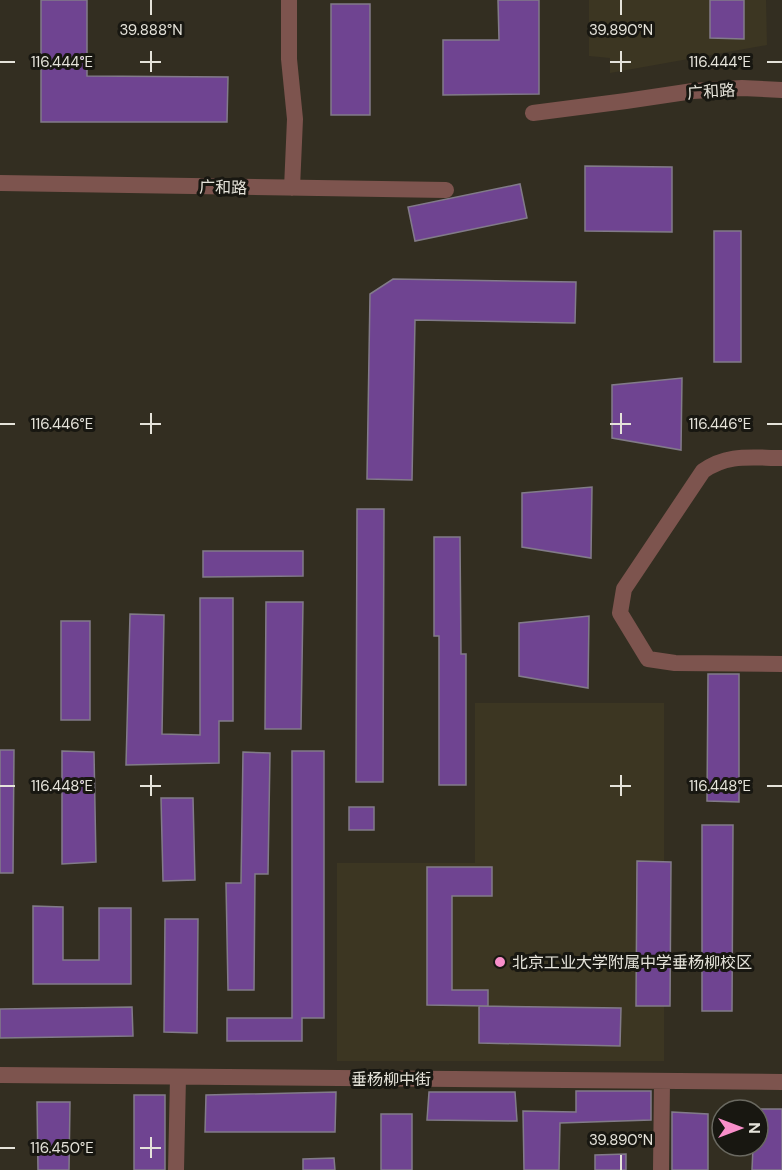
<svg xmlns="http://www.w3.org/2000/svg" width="782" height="1170" font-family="'DM Sans','Noto Sans SC',sans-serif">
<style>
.built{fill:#3c3622}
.building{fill:#6f4491;stroke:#827b89;stroke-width:1.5}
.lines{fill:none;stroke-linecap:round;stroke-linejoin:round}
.street{stroke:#7d544e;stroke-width:16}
.ticks{fill:none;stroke:#e5e3da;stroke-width:2}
.poi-dot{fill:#f98fca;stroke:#181711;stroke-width:2}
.labels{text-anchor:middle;stroke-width:6;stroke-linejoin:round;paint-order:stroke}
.street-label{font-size:16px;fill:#e5e3da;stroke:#181711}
.poi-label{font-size:16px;fill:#e5e3da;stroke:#181711;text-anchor:start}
.ticks-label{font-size:15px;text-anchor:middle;fill:#e5e3da;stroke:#181711;stroke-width:6;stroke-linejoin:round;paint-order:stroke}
</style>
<rect width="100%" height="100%" fill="#332e21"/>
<path class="built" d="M 589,0 L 766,0 L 767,45 L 610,73 L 610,58 L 589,56 Z
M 475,703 L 664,703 L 664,1061 L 337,1061 L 337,863 L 475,863 Z"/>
<path class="building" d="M 41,0 L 87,0 L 87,76 L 228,77 L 227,122 L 41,122 Z
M 498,0 L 539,0 L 539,94 L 443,95 L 443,40 L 499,40 Z
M 710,0 L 744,0 L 744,39 L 710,38 Z
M 331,4 L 370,4 L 370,115 L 331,115 Z
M 585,166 L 672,167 L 672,232 L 585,231 Z
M 520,184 L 527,218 L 415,241 L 408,207 Z
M 714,231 L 741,231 L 741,362 L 714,362 Z
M 393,279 L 576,282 L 575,323 L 415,320 L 412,480 L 367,479 L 370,294 Z
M 682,378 L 681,450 L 612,438 L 612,385 Z
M 592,487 L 591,558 L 522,547 L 522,493 Z
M 357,509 L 384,509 L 383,782 L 356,782 Z
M 434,537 L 460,537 L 461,654 L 466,654 L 466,785 L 439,785 L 439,636 L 434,636 Z
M 203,551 L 303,551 L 303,576 L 203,577 Z
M 200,598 L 233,598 L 233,721 L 219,721 L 219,763 L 126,765 L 130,614 L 164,615 L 162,734 L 200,735 Z
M 266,602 L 303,602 L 301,729 L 265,729 Z
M 589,616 L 588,688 L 519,676 L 519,623 Z
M 61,621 L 90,621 L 90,720 L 61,720 Z
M 708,674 L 739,674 L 739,802 L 707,801 Z
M 0,750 L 14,750 L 13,873 L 0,873 Z
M 62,751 L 94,752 L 96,862 L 62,864 Z
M 292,751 L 324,751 L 324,1018 L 302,1018 L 302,1041 L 227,1041 L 227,1018 L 292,1018 Z
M 243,752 L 270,753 L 268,874 L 255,874 L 254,990 L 228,990 L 226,883 L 241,883 Z
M 161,798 L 193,798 L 195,880 L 163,881 Z
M 349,807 L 374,807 L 374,830 L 349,830 Z
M 702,825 L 733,825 L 732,1011 L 702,1011 Z
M 637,861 L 671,862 L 670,1006 L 636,1006 Z
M 427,867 L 492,867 L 492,896 L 452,896 L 452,990 L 488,990 L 488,1006 L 427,1005 Z
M 33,906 L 63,907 L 63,960 L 99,960 L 99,908 L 131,908 L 131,984 L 33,984 Z
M 165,919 L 198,919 L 197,1033 L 164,1032 Z
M 479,1006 L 621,1008 L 620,1046 L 479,1043 Z
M 132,1007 L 133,1036 L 0,1038 L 0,1009 Z
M 576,1091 L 651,1091 L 651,1120 L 560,1123 L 559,1170 L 524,1170 L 523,1111 L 576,1112 Z
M 336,1092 L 335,1132 L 205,1132 L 206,1095 Z
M 429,1092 L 515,1092 L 517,1121 L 427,1120 Z
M 134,1095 L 165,1095 L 165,1170 L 134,1170 Z
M 37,1102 L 70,1102 L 69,1170 L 38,1170 Z
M 758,1109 L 782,1109 L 782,1170 L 752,1170 L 753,1146 L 758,1146 Z
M 672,1112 L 708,1114 L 708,1170 L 672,1170 Z
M 381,1114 L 412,1114 L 412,1170 L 381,1170 Z
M 626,1154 L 626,1170 L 595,1170 L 595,1155 Z
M 334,1158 L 335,1170 L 303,1170 L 303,1159 Z"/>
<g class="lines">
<path class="street" d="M 289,0 L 289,59 L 295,119 L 292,188
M 533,113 L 626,101 L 693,91 L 742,88 L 782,90
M 0,183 L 446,190
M 782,458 C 752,458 728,453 703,471 L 624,589 L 620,613 L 648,659 L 675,663 L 782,664
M 0,1075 L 782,1082
M 176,1170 L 178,1077
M 661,1170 L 662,1081"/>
</g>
<path class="ticks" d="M 151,0 L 151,15M 621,0 L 621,15M 151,51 L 151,72M 621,51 L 621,72M 0,62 L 15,62M 140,62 L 161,62M 610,62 L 631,62M 767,62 L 782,62M 151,413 L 151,434M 621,413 L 621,434M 0,424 L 15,424M 140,424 L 161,424M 610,424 L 631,424M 767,424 L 782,424M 151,775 L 151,796M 621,775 L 621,796M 0,786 L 15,786M 140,786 L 161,786M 610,786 L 631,786M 767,786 L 782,786M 151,1137 L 151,1158M 0,1148 L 15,1148M 140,1148 L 161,1148M 621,1155 L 621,1170"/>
<circle class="poi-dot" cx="500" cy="962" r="6"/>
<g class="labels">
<g class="street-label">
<text transform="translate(711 91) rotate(-4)" y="6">广和路</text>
<text transform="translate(223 187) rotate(1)" y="6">广和路</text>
<text x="391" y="1085">垂杨柳中街</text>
</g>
<g class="poi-label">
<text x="512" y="968">北京工业大学附属中学垂杨柳校区</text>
</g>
</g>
<g class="ticks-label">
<text x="151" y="35">39.888°N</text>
<text x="621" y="35">39.890°N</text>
<text x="720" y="67">116.444°E</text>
<text x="62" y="67">116.444°E</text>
<text x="62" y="429">116.446°E</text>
<text x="720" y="429">116.446°E</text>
<text x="720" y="791">116.448°E</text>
<text x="62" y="791">116.448°E</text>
<text x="621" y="1145">39.890°N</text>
<text x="62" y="1153">116.450°E</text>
</g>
<g transform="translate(740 1128) rotate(90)"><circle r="28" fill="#181711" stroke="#6a6961" stroke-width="1.5"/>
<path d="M0-4.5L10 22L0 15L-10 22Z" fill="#f98fca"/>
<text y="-9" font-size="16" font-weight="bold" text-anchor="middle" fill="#e5e3da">N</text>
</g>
</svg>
